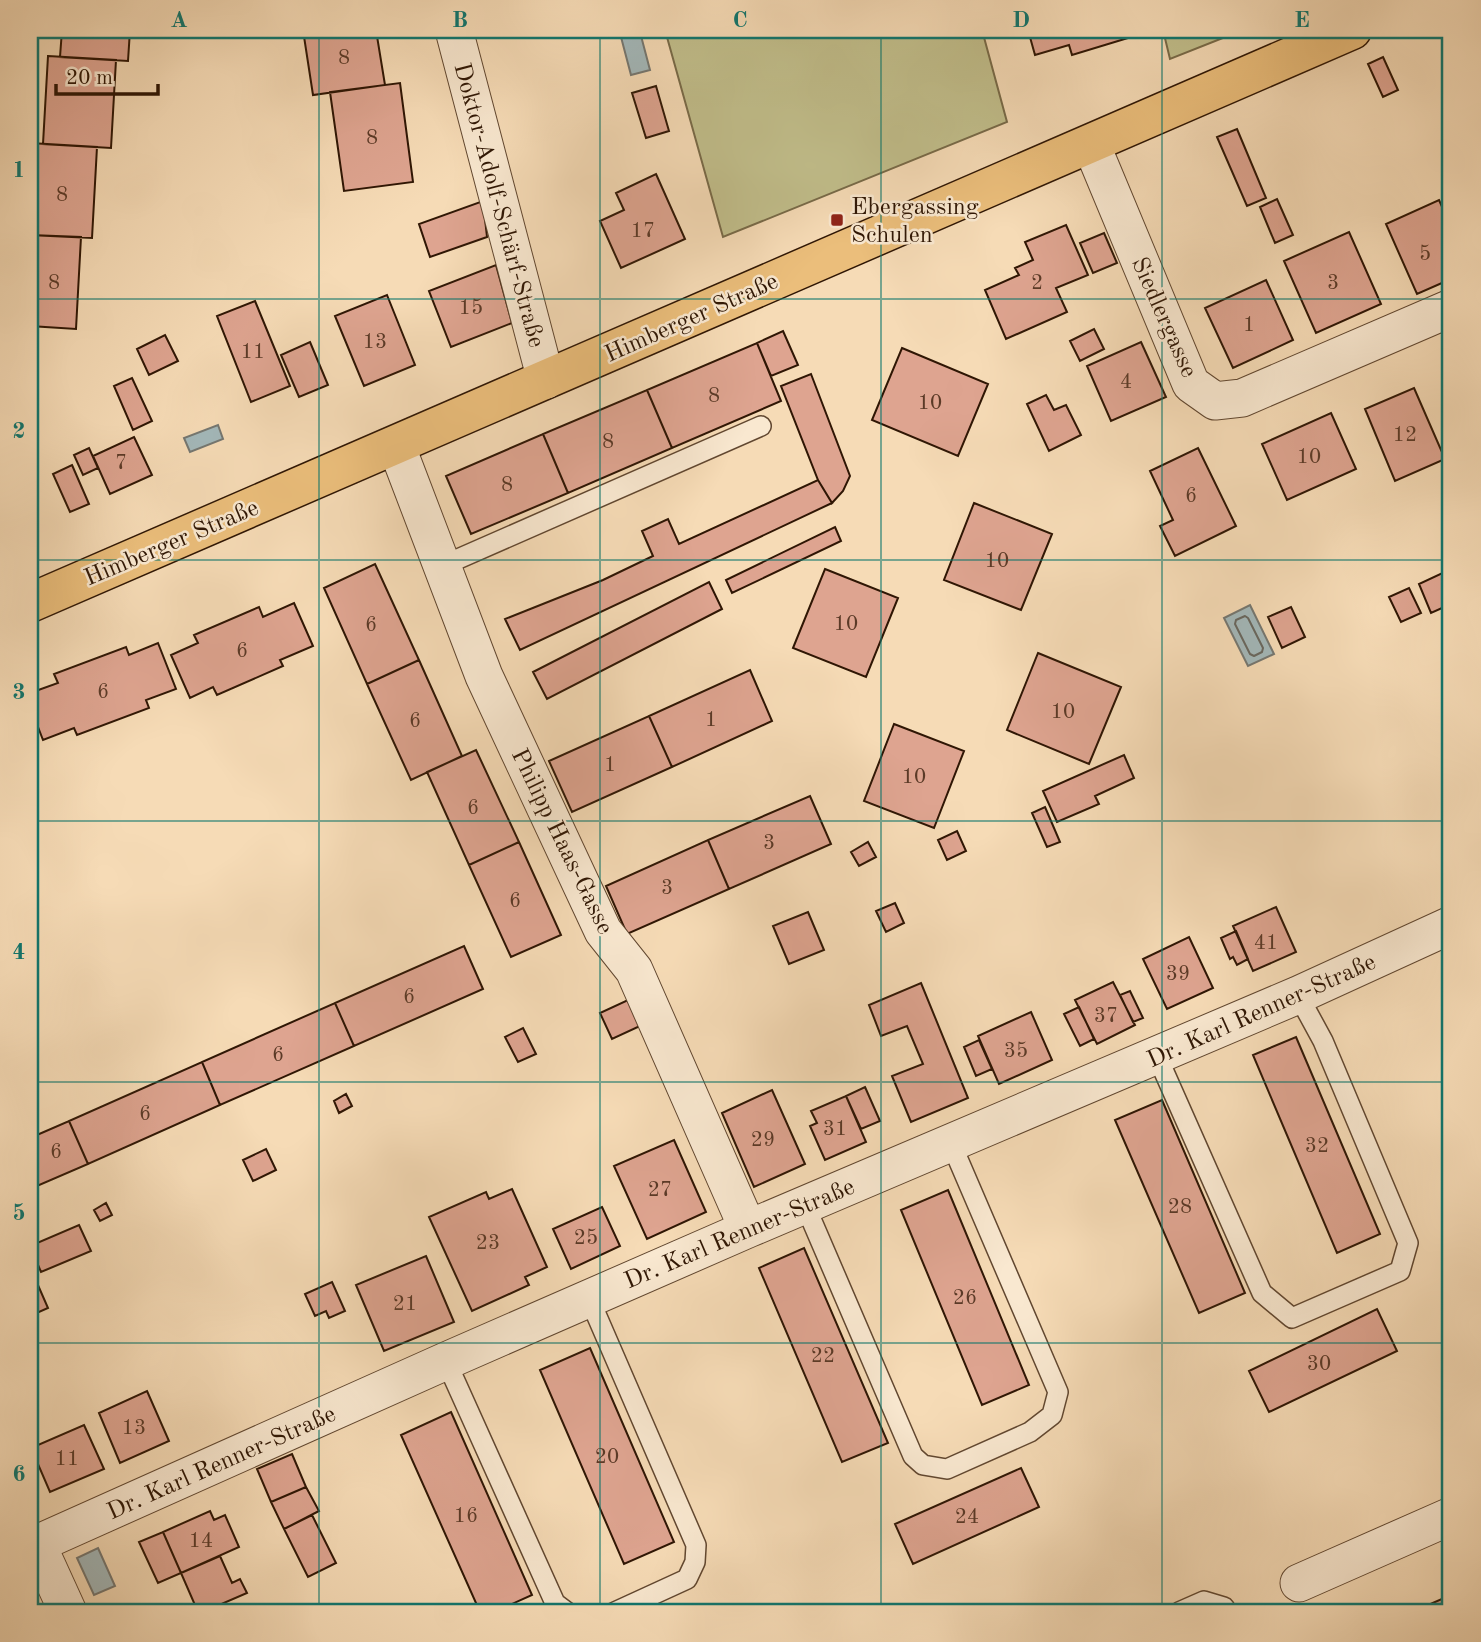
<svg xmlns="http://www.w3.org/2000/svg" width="1481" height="1642" font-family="'Old Standard TT',serif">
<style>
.green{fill:#c1be8b;stroke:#786a48;stroke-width:2}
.water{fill:#a3b8ba;stroke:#757771;stroke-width:2}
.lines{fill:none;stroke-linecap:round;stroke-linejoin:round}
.shore{stroke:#69675f;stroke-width:2}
.building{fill:#dea490;stroke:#2f1604;stroke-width:2}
.service-casing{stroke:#614730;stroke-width:22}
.minor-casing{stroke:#614730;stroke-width:39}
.primary-casing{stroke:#2f1604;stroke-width:41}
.service{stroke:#f9e8d0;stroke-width:19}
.minor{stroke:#f9e8d0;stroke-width:37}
.primary{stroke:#ebbe7b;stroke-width:38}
.grid{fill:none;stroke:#0f766e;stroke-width:2;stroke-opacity:0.55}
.poi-dot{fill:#8f2418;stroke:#f9e8d0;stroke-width:2.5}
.labels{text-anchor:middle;stroke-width:5;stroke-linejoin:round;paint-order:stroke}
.number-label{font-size:21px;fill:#5b3a27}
.street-label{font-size:24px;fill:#2f1604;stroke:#f9e8d0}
.poi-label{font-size:24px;fill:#2f1604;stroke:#f9e8d0;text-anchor:start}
.neatline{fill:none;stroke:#0f766e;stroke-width:2.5}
.grid-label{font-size:23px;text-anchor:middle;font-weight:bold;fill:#0f766e}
</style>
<rect width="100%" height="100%" fill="#f6dbb6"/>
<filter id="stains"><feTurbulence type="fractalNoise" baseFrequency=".00286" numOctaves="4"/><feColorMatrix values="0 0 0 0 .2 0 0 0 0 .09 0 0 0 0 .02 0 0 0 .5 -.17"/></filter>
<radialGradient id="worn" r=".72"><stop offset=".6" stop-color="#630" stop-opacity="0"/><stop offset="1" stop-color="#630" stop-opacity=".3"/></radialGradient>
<path class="green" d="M 665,30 L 982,30 L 1007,122 L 723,237 Z
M 1163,30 L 1243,30 L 1170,59 Z"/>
<path class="water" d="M 640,32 L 650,70 L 631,75 L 621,37 Z
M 218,425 L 223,439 L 190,452 L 184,438 Z
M 1250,605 L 1274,654 L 1248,666 L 1224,618 Z
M 98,1548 L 115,1586 L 94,1595 L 77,1558 Z"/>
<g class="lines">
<path class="shore" d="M 1245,616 L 1248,618 L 1263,648 L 1262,652 L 1254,656 L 1250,654 L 1235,624 L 1236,620 Z"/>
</g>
<path class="building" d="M 62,30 L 130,30 L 128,61 L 60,57 Z
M 303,30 L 376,30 L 385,85 L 313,95 Z
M 1028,30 L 1150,30 L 1151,31 L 1072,55 L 1069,45 L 1035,55 Z
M 48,56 L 116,60 L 111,148 L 43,144 Z
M 1383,57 L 1398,90 L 1383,97 L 1368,64 Z
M 400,83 L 413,182 L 344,191 L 330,92 Z
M 656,86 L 669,131 L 646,138 L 632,93 Z
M 1237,129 L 1266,198 L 1247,206 L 1217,137 Z
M 30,143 L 97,147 L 92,238 L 30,235 Z
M 656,174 L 685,239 L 621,268 L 600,221 L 624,210 L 616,193 Z
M 1277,199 L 1293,235 L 1275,243 L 1260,207 Z
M 1439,200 L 1451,227 L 1451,279 L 1417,294 L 1386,224 Z
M 483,201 L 487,237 L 430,257 L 419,224 Z
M 1066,225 L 1088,275 L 1056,288 L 1067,312 L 1006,339 L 985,290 L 1019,275 L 1015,268 L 1033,260 L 1025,242 Z
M 1349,232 L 1381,304 L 1316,333 L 1284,261 Z
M 1104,233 L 1117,263 L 1093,273 L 1080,243 Z
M 30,235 L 81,237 L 76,329 L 30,326 Z
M 496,265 L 512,323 L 451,347 L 429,291 Z
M 1266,280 L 1293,340 L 1233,368 L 1205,308 Z
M 387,295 L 415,365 L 364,386 L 335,316 Z
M 255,301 L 290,386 L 251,402 L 217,316 Z
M 1094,329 L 1104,349 L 1080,361 L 1070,341 Z
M 783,331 L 798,365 L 771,376 L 757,343 Z
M 165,335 L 178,361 L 149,375 L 137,349 Z
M 310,342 L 328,385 L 299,397 L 281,355 Z
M 1141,342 L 1166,397 L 1111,421 L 1087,366 Z
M 757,343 L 781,401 L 672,448 L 647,390 Z
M 902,348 L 988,384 L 958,456 L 872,420 Z
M 811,374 L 850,476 L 843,491 L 832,503 L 818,480 L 781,386 Z
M 132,378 L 152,421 L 133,430 L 114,386 Z
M 1414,388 L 1445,459 L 1395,481 L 1365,409 Z
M 647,390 L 672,448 L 568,493 L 543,434 Z
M 1046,395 L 1054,410 L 1066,405 L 1081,435 L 1049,451 L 1027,404 Z
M 1331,413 L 1356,469 L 1287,500 L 1262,444 Z
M 543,434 L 568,493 L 471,534 L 446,476 Z
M 134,437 L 152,475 L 110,494 L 93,456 Z
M 89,448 L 98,468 L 83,475 L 74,455 Z
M 1198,448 L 1236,526 L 1175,556 L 1160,526 L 1173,520 L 1150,471 Z
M 72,465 L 89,504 L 70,512 L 53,474 Z
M 818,480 L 832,503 L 520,650 L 505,619 L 603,580 L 653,556 L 642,531 L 668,519 L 679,544 Z
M 974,503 L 1052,534 L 1021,610 L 944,580 Z
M 835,527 L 841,541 L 732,593 L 726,580 Z
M 375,564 L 419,660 L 367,684 L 324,588 Z
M 825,569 L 898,598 L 866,677 L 793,648 Z
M 1451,569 L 1451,604 L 1431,613 L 1419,584 Z
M 709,582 L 722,609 L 547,699 L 533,672 Z
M 1409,588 L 1421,613 L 1401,622 L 1389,597 Z
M 294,603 L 313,646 L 280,660 L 283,666 L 217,695 L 213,687 L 190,698 L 171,655 L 198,643 L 194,635 L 259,607 L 263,617 Z
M 1291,607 L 1305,637 L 1282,648 L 1268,617 Z
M 158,643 L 176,689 L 146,700 L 149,708 L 77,735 L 74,728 L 43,740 L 30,706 L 30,693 L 58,683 L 54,674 L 126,647 L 129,655 Z
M 1038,653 L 1121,687 L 1089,764 L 1007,730 Z
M 419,660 L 462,756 L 411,780 L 367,684 Z
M 750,670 L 772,721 L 672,767 L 649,716 Z
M 649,716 L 672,767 L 572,812 L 549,761 Z
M 894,724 L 964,751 L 934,828 L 864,801 Z
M 476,750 L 519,842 L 469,865 L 427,772 Z
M 1124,755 L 1134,778 L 1095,796 L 1099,804 L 1057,822 L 1043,791 Z
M 810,796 L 831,844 L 729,889 L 708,840 Z
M 1045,807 L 1060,842 L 1047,847 L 1032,813 Z
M 957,831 L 966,851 L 947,860 L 938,840 Z
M 708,840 L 729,889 L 627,934 L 606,886 Z
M 519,842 L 561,935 L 511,957 L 469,865 Z
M 868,842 L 876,857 L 859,866 L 851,852 Z
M 895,903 L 904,923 L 886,932 L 876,911 Z
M 1276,907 L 1296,952 L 1253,971 L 1233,926 Z
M 808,912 L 824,950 L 789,964 L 773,926 Z
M 1236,931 L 1248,959 L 1237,965 L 1233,957 L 1230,959 L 1221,938 Z
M 1189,937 L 1213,988 L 1167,1009 L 1143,959 Z
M 464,946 L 483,989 L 354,1046 L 335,1003 Z
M 1113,982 L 1135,1025 L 1097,1044 L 1075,1000 Z
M 921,983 L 968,1098 L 911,1122 L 892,1076 L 923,1064 L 907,1026 L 881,1036 L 869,1005 Z
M 1130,991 L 1143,1018 L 1133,1022 L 1120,995 Z
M 628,1000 L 640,1026 L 612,1039 L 600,1013 Z
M 335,1003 L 354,1046 L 220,1105 L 202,1062 Z
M 1079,1007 L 1094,1039 L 1080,1046 L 1064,1014 Z
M 1031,1012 L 1052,1060 L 999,1084 L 978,1036 Z
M 523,1028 L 536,1054 L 518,1062 L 505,1037 Z
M 1296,1037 L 1380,1234 L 1337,1253 L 1253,1055 Z
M 979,1040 L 992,1069 L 976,1076 L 964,1047 Z
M 202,1062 L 220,1105 L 88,1164 L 69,1121 Z
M 865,1087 L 880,1121 L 861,1129 L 846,1096 Z
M 772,1090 L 805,1164 L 754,1187 L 722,1113 Z
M 346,1094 L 352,1106 L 339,1113 L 334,1101 Z
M 846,1096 L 866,1142 L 825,1160 L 810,1126 L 817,1123 L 811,1111 Z
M 1162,1100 L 1245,1293 L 1199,1313 L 1115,1120 Z
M 69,1121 L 88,1164 L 30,1189 L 30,1138 Z
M 674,1140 L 706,1212 L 647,1239 L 614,1166 Z
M 266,1149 L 276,1170 L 253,1181 L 243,1160 Z
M 512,1189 L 547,1267 L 525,1277 L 529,1285 L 472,1311 L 429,1217 L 486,1192 L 489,1199 Z
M 948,1190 L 1029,1385 L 982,1405 L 901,1210 Z
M 106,1203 L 112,1215 L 100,1221 L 94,1210 Z
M 602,1207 L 620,1246 L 571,1269 L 553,1229 Z
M 79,1225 L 91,1251 L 41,1272 L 30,1246 Z
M 804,1248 L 888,1443 L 842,1462 L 759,1268 Z
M 426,1256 L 454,1322 L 384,1351 L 356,1285 Z
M 34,1276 L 48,1308 L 30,1316 L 30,1278 Z
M 332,1282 L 345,1311 L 329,1318 L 326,1311 L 315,1316 L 305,1294 Z
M 1377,1309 L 1397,1351 L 1269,1412 L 1249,1371 Z
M 590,1348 L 674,1542 L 624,1564 L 540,1370 Z
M 147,1391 L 169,1441 L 120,1463 L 99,1413 Z
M 451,1412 L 532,1595 L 494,1612 L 480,1612 L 401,1435 Z
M 84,1425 L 104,1469 L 50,1492 L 31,1448 Z
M 292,1454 L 306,1487 L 271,1502 L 257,1469 Z
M 1021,1468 L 1039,1507 L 913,1564 L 895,1524 Z
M 306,1487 L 319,1511 L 284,1529 L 271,1502 Z
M 210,1511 L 214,1520 L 225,1515 L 239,1547 L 181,1573 L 163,1532 Z
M 312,1515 L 336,1563 L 308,1577 L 284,1529 Z
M 163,1532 L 181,1573 L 158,1583 L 139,1542 Z
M 220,1556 L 232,1583 L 240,1579 L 247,1593 L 203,1612 L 198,1612 L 181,1573 Z
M 1451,1595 L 1451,1612 L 1412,1612 Z"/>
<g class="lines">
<g class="service-casing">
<path id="service" d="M 442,566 L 761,426
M 1157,1056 L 1262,1293 L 1292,1318 L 1400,1271 L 1408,1243 L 1323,1041 L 1298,995
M 805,1205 L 913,1456 L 923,1465 L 947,1469 L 1030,1432 L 1052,1415 L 1058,1392 L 951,1143
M 589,1298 L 696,1545 L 695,1562 L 687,1579 L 615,1612
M 446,1361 L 555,1603 L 567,1612
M 1179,1612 L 1204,1601 L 1224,1607 L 1227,1612"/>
</g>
<g class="minor-casing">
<path id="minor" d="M 454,30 L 546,380
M 1091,144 L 1191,384 L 1215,401 L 1242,398 L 1451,308
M 396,445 L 484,676 L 603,931 L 634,970 L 748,1229
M 37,1544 L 68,1612
M 30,1547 L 446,1361 L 748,1229 L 1298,995 L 1451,925
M 1299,1583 L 1451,1516"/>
</g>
<g class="primary-casing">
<path id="primary" d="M 30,603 L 1352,30"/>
</g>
<use href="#service" class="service"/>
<use href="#minor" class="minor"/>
<use href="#primary" class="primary"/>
</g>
<path class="grid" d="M 319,30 L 319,1612M 600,30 L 600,1612M 881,30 L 881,1612M 1162,30 L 1162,1612M 30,299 L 1451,299M 30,560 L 1451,560M 30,821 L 1451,821M 30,1082 L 1451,1082M 30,1343 L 1451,1343"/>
<rect class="poi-dot" x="830" y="213" width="14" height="14" rx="3.5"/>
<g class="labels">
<g class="number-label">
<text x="344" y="64">8</text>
<text x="372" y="144">8</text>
<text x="62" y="201">8</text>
<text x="643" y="237">17</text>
<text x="1425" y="260">5</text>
<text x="54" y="289">8</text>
<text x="1037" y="289">2</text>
<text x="1333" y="289">3</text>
<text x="471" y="314">15</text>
<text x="1249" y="331">1</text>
<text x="375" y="348">13</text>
<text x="253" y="358">11</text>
<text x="1126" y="388">4</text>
<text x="714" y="402">8</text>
<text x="930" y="409">10</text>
<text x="1405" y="441">12</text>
<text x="608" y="448">8</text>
<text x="1309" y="463">10</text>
<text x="121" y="469">7</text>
<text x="507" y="491">8</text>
<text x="1191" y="502">6</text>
<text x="997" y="567">10</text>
<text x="846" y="630">10</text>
<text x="371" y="631">6</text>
<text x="242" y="657">6</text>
<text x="103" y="698">6</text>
<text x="1063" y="718">10</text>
<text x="711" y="726">1</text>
<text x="415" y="727">6</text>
<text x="610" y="771">1</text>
<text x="914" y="783">10</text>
<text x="473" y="814">6</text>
<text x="769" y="849">3</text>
<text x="667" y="894">3</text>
<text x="515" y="907">6</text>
<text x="1266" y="949">41</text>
<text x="1178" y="980">39</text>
<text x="409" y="1003">6</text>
<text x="1106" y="1022">37</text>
<text x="1016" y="1057">35</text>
<text x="278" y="1061">6</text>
<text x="145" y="1120">6</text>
<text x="835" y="1135">31</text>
<text x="763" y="1146">29</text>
<text x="1317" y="1152">32</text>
<text x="56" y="1158">6</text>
<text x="660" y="1196">27</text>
<text x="1180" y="1213">28</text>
<text x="586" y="1244">25</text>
<text x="488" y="1249">23</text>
<text x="965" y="1304">26</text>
<text x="405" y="1310">21</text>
<text x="823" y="1362">22</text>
<text x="1319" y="1370">30</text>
<text x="134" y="1434">13</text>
<text x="607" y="1463">20</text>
<text x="67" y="1465">11</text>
<text x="466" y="1522">16</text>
<text x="967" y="1523">24</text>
<text x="201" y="1547">14</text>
</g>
<g class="street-label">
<text transform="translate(500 205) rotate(75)" y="8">Doktor-Adolf-Schärf-Straße</text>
<text transform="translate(691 317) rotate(-24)" y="8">Himberger Straße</text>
<text transform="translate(1165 317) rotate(66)" y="8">Siedlergasse</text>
<text transform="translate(171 542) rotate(-23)" y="8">Himberger Straße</text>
<text transform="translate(563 841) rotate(64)" y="8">Philipp Haas-Gasse</text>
<text transform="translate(1261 1010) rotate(-24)" y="8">Dr. Karl Renner-Straße</text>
<text transform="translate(739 1233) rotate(-23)" y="8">Dr. Karl Renner-Straße</text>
<text transform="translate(221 1462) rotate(-24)" y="8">Dr. Karl Renner-Straße</text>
</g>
<g class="poi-label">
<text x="851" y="214">Ebergassing<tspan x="851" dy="28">Schulen</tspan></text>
</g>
</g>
<rect width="1481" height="1642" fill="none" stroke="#f6dbb6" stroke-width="77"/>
<path d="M56 84v10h102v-10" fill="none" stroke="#2f1604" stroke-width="3.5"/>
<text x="66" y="84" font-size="21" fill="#2f1604" stroke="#f9e8d0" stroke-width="5" paint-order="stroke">20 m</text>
<rect x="38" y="38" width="1404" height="1566" class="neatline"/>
<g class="grid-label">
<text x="179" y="27">A</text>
<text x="460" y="27">B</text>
<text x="740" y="27">C</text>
<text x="1021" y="27">D</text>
<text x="1302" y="27">E</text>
<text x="19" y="177">1</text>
<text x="19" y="438">2</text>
<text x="19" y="699">3</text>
<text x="19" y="959">4</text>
<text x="19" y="1220">5</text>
<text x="19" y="1481">6</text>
</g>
<rect width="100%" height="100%" filter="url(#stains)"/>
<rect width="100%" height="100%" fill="url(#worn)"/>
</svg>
